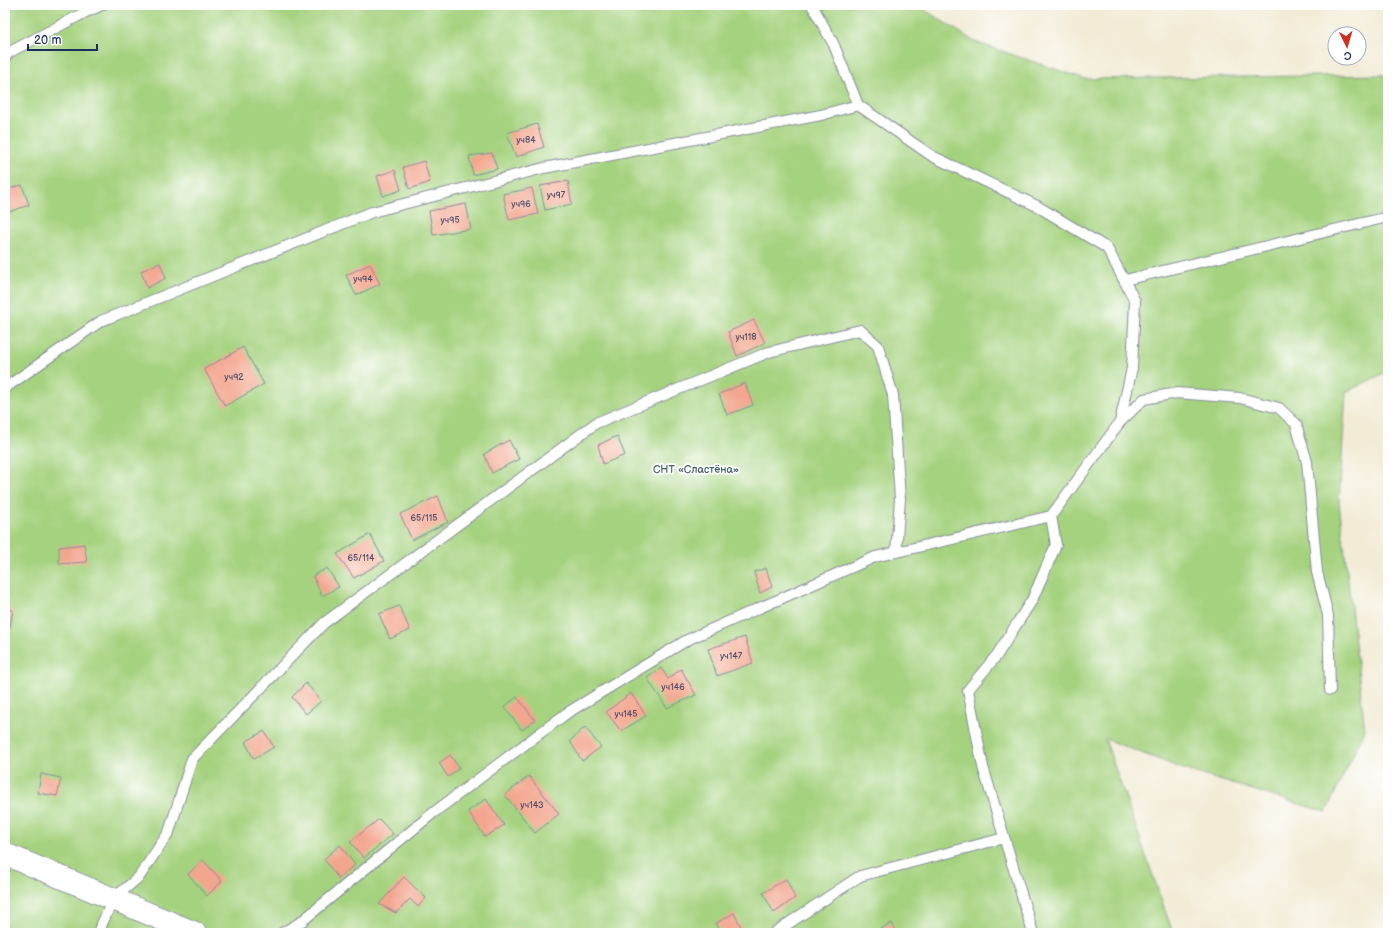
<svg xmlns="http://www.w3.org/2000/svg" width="1393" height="938" font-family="'Balsamiq Sans',sans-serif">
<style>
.green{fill:#a5d27e;stroke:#60806e}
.building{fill:#f3a68e}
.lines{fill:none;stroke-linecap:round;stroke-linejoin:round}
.service-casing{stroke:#868d9a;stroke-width:12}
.tertiary-casing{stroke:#868d9a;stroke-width:24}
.service{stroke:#fff;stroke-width:10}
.tertiary{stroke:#fff;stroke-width:22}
.labels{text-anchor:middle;stroke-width:3.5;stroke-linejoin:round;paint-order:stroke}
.number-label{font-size:9px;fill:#514d6a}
.park-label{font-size:11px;fill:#446068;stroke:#fff}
</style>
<rect width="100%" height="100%" fill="#fff"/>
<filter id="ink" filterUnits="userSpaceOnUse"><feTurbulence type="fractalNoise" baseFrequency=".025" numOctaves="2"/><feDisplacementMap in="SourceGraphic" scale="8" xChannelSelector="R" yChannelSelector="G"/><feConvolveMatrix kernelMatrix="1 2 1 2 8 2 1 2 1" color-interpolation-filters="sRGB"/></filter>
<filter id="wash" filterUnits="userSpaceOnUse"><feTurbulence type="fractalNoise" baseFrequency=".012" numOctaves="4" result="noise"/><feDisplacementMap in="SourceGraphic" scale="16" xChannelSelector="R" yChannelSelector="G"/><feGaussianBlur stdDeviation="0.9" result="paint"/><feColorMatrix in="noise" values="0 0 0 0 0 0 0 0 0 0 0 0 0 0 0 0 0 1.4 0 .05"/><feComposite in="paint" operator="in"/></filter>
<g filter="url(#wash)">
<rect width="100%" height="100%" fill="#f2ebd5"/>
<path class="green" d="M 5,5 L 917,5 L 975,42 L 1085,79 L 1388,75 L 1388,371 L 1346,392 L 1339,502 L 1365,730 L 1326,812 L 1186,770 L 1105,739 L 1173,933 L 5,933 Z"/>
<g id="blocks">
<path class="building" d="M 537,124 L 544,147 L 516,157 L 507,133 Z
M 492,153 L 497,169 L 473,175 L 469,156 Z
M 424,161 L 430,182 L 409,189 L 403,167 Z
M 395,170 L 401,190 L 383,196 L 377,176 Z
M 568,181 L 572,204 L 545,210 L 540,186 Z
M 22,185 L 29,205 L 9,212 L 5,201 L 5,190 Z
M 532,188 L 538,214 L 509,220 L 503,194 Z
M 466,204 L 471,229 L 433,235 L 429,211 Z
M 160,263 L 166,278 L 147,288 L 141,271 Z
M 370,264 L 380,284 L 356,295 L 346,275 Z
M 754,320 L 765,343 L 737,356 L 728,332 Z
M 243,347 L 264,384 L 225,406 L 204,369 Z
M 745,383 L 753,405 L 727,415 L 719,394 Z
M 617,436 L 625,455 L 603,464 L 598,445 Z
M 509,440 L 519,459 L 492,473 L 484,454 Z
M 438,496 L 448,522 L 412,540 L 400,514 Z
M 370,534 L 384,561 L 354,578 L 337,554 Z
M 84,544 L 87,562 L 59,564 L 59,547 Z
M 327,568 L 339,587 L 322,596 L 313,576 Z
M 766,568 L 772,587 L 760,593 L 754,572 Z
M 399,606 L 410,630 L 390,639 L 379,614 Z
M 5,609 L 13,610 L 10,627 L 5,627 Z
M 745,637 L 753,663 L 717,676 L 708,649 Z
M 661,668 L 668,679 L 681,669 L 696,695 L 667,708 L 647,678 Z
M 306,683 L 321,701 L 306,714 L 292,697 Z
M 631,693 L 646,716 L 621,731 L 606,712 Z
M 517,697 L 535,720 L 522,730 L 504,707 Z
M 585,727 L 601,747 L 582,761 L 570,741 Z
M 264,731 L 274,747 L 254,759 L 245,742 Z
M 450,755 L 459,768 L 448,777 L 439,763 Z
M 41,774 L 61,778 L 57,796 L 38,793 Z
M 529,776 L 559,814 L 535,833 L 505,795 Z
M 486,799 L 504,825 L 485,837 L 468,811 Z
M 379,819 L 393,834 L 364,858 L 350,842 Z
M 340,845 L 355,865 L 338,878 L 324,859 Z
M 203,860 L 222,881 L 207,896 L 188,874 Z
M 404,877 L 426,898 L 418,907 L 410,899 L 396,913 L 379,904 Z
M 786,879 L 795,898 L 774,913 L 763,893 Z
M 734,913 L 744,933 L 722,933 L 716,923 Z
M 892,923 L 897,933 L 872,933 Z
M 519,927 L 524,933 L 513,933 Z"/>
</g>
</g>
<g filter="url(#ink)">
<use href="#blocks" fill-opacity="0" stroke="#868d9a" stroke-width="1"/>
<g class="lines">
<g class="service-casing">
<path id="service" d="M 5,58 L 8,53 L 84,13 L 102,5
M 1125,280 L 1388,217
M 5,388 L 101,321 L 372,212 L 544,168 L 821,115 L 858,105
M 1120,422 L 1144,399 L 1177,393 L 1240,398 L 1279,408 L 1296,424 L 1307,462 L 1317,572 L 1328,615 L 1330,690
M 98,933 L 113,899 L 139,877 L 169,832 L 192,759 L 324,623 L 596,423 L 769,352 L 860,330 L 878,346 L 893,395 L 900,499 L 896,552
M 282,933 L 301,922 L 433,813 L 567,713 L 687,640 L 875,557 L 1051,516 L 1120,422 L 1132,368 L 1135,301 L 1107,248 L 1037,206 L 932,156 L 858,105 L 834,45 L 812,5
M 774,933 L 860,876 L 1004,838
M 1033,933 L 983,767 L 968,690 L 997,655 L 1032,600 L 1056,545 L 1051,516"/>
</g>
<g class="tertiary-casing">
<path id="tertiary" d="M 5,854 L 195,933"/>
</g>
<use href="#service" class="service"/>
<use href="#tertiary" class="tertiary"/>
</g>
</g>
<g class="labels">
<g class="number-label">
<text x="526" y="143">уч84</text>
<text x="556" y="198">уч97</text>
<text x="521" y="207">уч96</text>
<text x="450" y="223">уч95</text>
<text x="363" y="282">уч94</text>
<text x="746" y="340">уч118</text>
<text x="234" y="380">уч92</text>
<text x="424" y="521">65/115</text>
<text x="361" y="561">65/114</text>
<text x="731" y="659">уч147</text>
<text x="673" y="690">уч146</text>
<text x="626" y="717">уч145</text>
<text x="532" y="808">уч143</text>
</g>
<g class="park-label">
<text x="696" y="473">СНТ «Сластёна»</text>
</g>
</g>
<rect width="1393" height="938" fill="none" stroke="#fff" stroke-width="20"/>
<g transform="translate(1347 46) rotate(175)"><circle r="19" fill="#ffffff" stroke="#a4acbf"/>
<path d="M0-3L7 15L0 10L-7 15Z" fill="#c8321e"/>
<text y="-6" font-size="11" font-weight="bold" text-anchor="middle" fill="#1b2f5e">С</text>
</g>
<path d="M28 44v6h69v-6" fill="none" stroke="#1b2f5e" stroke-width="2"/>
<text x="34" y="44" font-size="12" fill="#1b2f5e" stroke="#ffffff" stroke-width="3" paint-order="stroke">20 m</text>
</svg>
